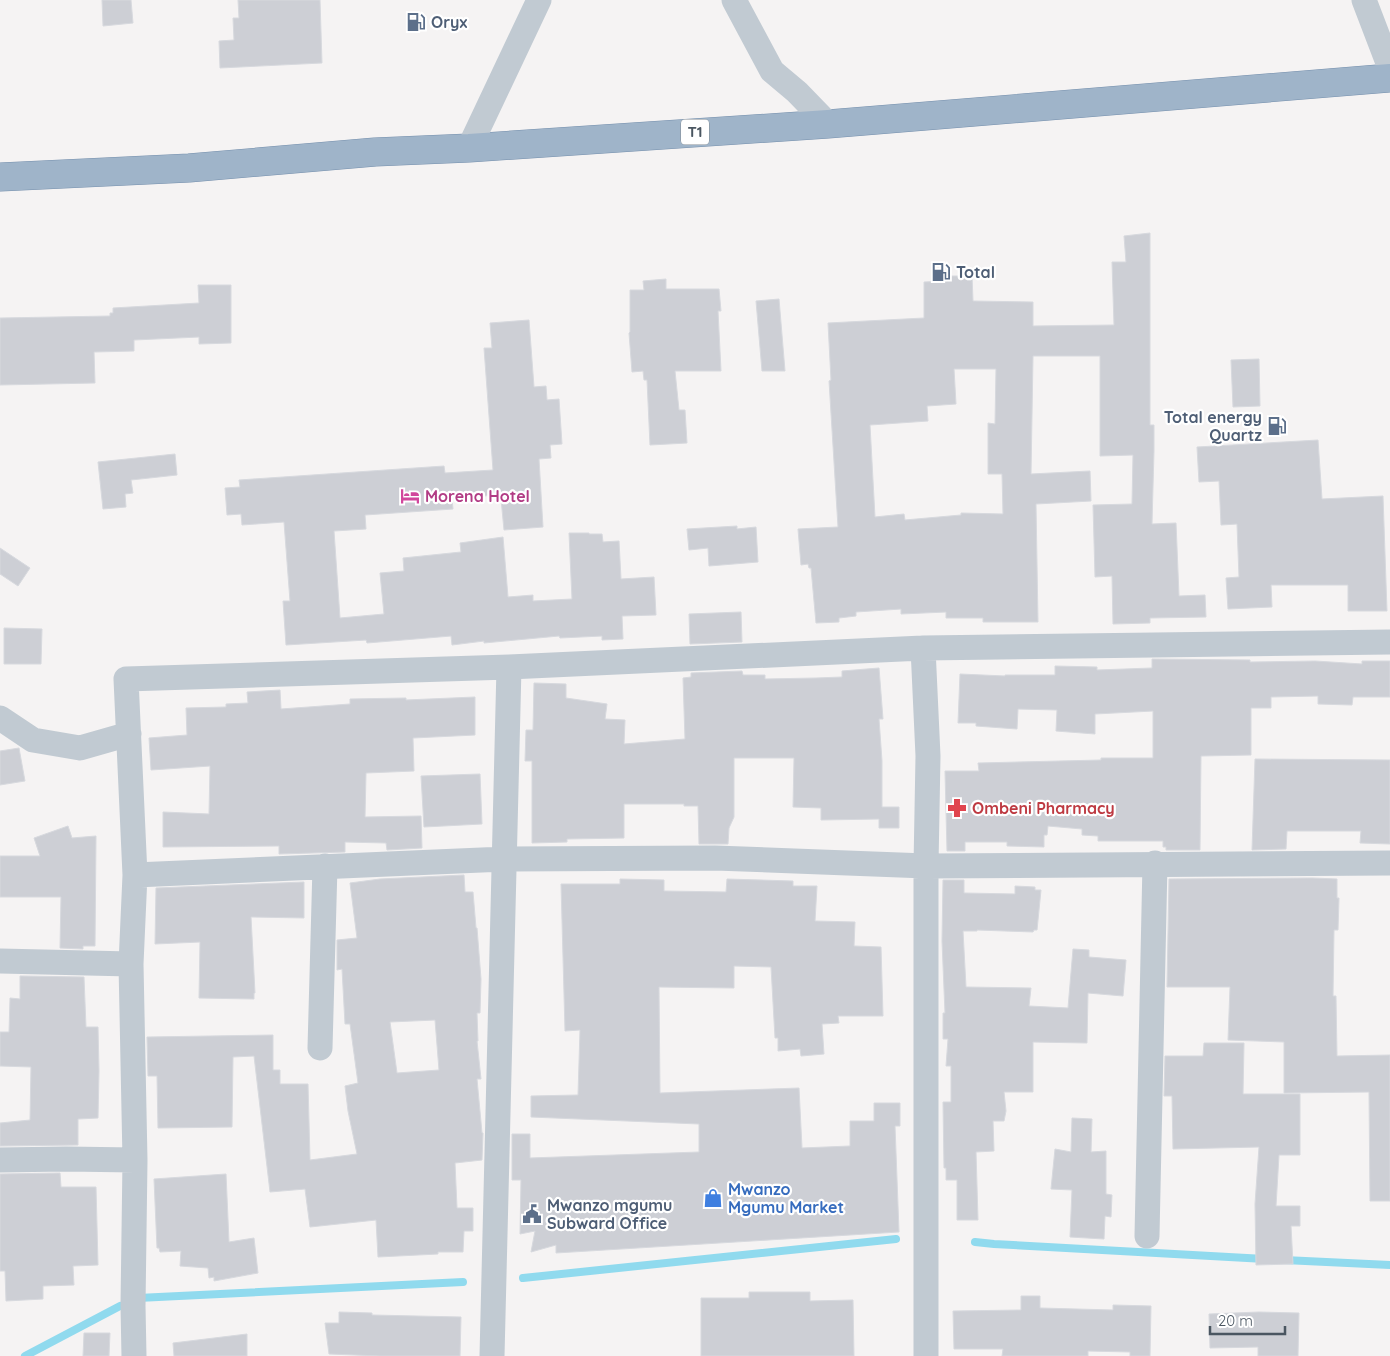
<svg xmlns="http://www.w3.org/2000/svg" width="1390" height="1356" font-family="Quicksand,sans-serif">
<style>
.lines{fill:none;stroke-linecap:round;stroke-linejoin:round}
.stream{stroke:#90daee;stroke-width:8}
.building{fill:#cdcfd5;stroke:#d7d9de;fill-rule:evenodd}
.trunk-casing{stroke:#7690ad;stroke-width:29}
.minor{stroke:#c1cad2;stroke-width:25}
.trunk{stroke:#9fb4c9;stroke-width:28}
.labels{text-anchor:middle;stroke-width:4.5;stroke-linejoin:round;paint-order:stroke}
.shield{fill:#fff;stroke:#808990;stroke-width:1}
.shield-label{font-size:15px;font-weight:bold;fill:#4a5661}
.service-label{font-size:16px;font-weight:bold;fill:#4e5e75;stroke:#fff;text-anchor:start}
.hotel-label{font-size:16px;font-weight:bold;fill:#b23c85;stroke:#fff;text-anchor:start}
.health-label{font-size:16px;font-weight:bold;fill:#be3a42;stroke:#fff;text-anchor:start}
.shop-label{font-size:16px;font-weight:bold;fill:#366cbe;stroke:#fff;text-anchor:start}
</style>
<rect width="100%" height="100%" fill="#f5f3f3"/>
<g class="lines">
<path class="stream" d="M 975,1242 L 994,1244 L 1265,1259
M 1284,1260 L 1390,1265
M 523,1278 L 896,1239
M 138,1298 L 463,1282
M 25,1356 L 120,1306"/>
</g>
<path class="building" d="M 102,0 L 131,0 L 133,23 L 103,26 Z
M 238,0 L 320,0 L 322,63 L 220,68 L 219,41 L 234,40 L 233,18 L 239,18 Z
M 1150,233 L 1150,425 L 1154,425 L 1154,451 L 1152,524 L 1176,523 L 1179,596 L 1205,595 L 1206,617 L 1150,618 L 1150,623 L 1113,624 L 1112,576 L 1095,577 L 1093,505 L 1132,504 L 1133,455 L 1100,456 L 1100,356 L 1033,356 L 1031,474 L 1090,471 L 1091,501 L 1036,504 L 1038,622 L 983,622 L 983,618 L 946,618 L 946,612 L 901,614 L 901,609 L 856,612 L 856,616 L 839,618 L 839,622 L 816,623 L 811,568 L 809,568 L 808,564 L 801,565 L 798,529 L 838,527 L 829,381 L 831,380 L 828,323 L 924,318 L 924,282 L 947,281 L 947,276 L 972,276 L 973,301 L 1033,302 L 1033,326 L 1114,325 L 1112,262 L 1126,262 L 1124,236 ZM 954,369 L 996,369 L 995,424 L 988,423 L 988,474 L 1002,474 L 1003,514 L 961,513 L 961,515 L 905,520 L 904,514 L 875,517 L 870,425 L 928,421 L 927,406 L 956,404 Z
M 666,279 L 666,289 L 719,289 L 721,311 L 718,311 L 721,371 L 675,371 L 679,410 L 685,410 L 687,443 L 650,445 L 647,380 L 644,380 L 643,371 L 632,372 L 629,333 L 630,332 L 630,290 L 644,290 L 643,281 Z
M 198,285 L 231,285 L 231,343 L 199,344 L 199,337 L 134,340 L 134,351 L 94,352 L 95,383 L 0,385 L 0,318 L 110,316 L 110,313 L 113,313 L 113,308 L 199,303 Z
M 779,299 L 785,371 L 762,371 L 756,301 Z
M 529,320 L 534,387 L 546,386 L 547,400 L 559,399 L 562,444 L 550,445 L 551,458 L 539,459 L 543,527 L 504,530 L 501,499 L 495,500 L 495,495 L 452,499 L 453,509 L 365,515 L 366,529 L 334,531 L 340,618 L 384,614 L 380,573 L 404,571 L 403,558 L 461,552 L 460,543 L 503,537 L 508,597 L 533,595 L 533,601 L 572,599 L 569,533 L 589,533 L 589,534 L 602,534 L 603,542 L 619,541 L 621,579 L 654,577 L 656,615 L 622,616 L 623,639 L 602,640 L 602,636 L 560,638 L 559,636 L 484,643 L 484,641 L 452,645 L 451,636 L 367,643 L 366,640 L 286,645 L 283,601 L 290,601 L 284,522 L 242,525 L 241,514 L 227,515 L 225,488 L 240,487 L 239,480 L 444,466 L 445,473 L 493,470 L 484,348 L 492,348 L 490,323 Z
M 1259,359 L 1260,406 L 1233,407 L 1231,360 Z
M 1318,440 L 1322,499 L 1383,496 L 1387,611 L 1348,611 L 1348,585 L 1271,585 L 1272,607 L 1228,609 L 1226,578 L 1239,577 L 1237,524 L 1221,525 L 1219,481 L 1199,482 L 1197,447 Z
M 175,454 L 177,475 L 131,480 L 133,493 L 125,494 L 126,507 L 103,509 L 98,462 Z
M 737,526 L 737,529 L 756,527 L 758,562 L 709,566 L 708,548 L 689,550 L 687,529 Z
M 0,548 L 30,568 L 18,586 L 0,574 Z
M 741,612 L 742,642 L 690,644 L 689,614 Z
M 4,628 L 42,629 L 41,664 L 4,664 Z
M 1152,659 L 1250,660 L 1250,662 L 1315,661 L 1362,664 L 1362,661 L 1390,661 L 1390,697 L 1353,697 L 1352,705 L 1318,704 L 1318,696 L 1271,697 L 1271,708 L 1251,708 L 1251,755 L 1201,756 L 1200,850 L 1166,850 L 1166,847 L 1163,847 L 1163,841 L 1098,841 L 1098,836 L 1082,835 L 1082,829 L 1048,826 L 1047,835 L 1044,835 L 1044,847 L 1007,846 L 1007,842 L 965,842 L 965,851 L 947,851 L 945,771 L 979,771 L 978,763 L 1101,760 L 1101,758 L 1153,758 L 1153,711 L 1095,714 L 1095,734 L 1056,731 L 1057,710 L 1018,709 L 1017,729 L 976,726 L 976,723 L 958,723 L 960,674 L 1005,676 L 1005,675 L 1055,675 L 1055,666 L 1097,667 L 1097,670 L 1152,668 Z
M 879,668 L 883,719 L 879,719 L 882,761 L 882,807 L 899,807 L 899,828 L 879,828 L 879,819 L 821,820 L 821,808 L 793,807 L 794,758 L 734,758 L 734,817 L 729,828 L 728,844 L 699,844 L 698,806 L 684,806 L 684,804 L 624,804 L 624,838 L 567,839 L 567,842 L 532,843 L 532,761 L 525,761 L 526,730 L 533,730 L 534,683 L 566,684 L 566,698 L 607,704 L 605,719 L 625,720 L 624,744 L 685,739 L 683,678 L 691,677 L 691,673 L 742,671 L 743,675 L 765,675 L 765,679 L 816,678 L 842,677 L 842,671 Z
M 280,690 L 281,709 L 350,704 L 350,699 L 406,698 L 406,700 L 475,697 L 475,735 L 413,738 L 414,771 L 366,773 L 365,817 L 421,816 L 422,848 L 387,850 L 386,843 L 345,842 L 345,852 L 279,854 L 279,846 L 163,847 L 163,812 L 209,814 L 210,766 L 151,770 L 149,738 L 187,735 L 186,708 L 226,707 L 226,704 L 248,703 L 247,692 Z
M 19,748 L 25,781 L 0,785 L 0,751 Z
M 1255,759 L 1390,760 L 1390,844 L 1360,843 L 1361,831 L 1287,831 L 1286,849 L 1252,850 Z
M 480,774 L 482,824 L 424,827 L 421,776 Z
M 68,826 L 72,838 L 96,836 L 95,946 L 83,946 L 83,949 L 60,948 L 61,897 L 0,897 L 0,856 L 40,856 L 34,838 Z
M 464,875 L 465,892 L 473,892 L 476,928 L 477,928 L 481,979 L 480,1013 L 477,1013 L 478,1041 L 477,1041 L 481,1079 L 477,1079 L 482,1133 L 483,1133 L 482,1160 L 455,1163 L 457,1208 L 473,1208 L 473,1231 L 464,1231 L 463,1252 L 438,1252 L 438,1254 L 378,1257 L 376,1220 L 310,1227 L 305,1189 L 270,1192 L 254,1056 L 233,1057 L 232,1127 L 158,1128 L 157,1076 L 148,1076 L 147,1037 L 273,1035 L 273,1070 L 280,1070 L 280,1084 L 308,1084 L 310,1160 L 357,1154 L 348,1111 L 345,1086 L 358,1083 L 350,1024 L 345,1024 L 342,969 L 337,970 L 337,940 L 357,938 L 350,883 L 380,879 ZM 435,1020 L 439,1070 L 397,1073 L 390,1022 Z
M 1312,878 L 1337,879 L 1337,898 L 1339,898 L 1338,930 L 1334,930 L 1333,996 L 1336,996 L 1337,1056 L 1390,1055 L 1390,1201 L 1370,1201 L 1369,1092 L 1284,1093 L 1284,1042 L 1228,1040 L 1230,987 L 1167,987 L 1169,879 Z
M 620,879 L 664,880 L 664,891 L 726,892 L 727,879 L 793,881 L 793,886 L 817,886 L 815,921 L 855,922 L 854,946 L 881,947 L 883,1016 L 838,1016 L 839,1023 L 822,1024 L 824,1054 L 801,1056 L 800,1049 L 778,1051 L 778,1038 L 775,1038 L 771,967 L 734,966 L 734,988 L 659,987 L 660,1093 L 799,1088 L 802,1148 L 850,1146 L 850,1121 L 874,1121 L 874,1103 L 900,1103 L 900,1126 L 895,1126 L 899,1232 L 556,1253 L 556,1245 L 531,1252 L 535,1231 L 520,1234 L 521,1180 L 512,1180 L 512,1134 L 530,1134 L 530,1158 L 699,1152 L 699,1124 L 531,1117 L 531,1096 L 578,1095 L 580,1030 L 565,1031 L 561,884 L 620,884 Z
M 943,880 L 964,880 L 964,893 L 1015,894 L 1015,886 L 1035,887 L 1035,890 L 1041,890 L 1037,930 L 1034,930 L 1033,932 L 977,930 L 977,931 L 963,931 L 966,987 L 1031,988 L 1029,1006 L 1068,1008 L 1073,949 L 1089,950 L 1089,957 L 1126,960 L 1123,996 L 1088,993 L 1087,1043 L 1033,1042 L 1033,1092 L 1004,1092 L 1006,1111 L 1004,1121 L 993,1121 L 994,1151 L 976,1152 L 978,1220 L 957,1220 L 957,1180 L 946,1180 L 946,1168 L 944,1168 L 943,1102 L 951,1102 L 951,1066 L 946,1066 L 948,1039 L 943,1039 L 943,1013 L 945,1013 L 942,941 Z
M 304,882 L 304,918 L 251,917 L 255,993 L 254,993 L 254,999 L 199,998 L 200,942 L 155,944 L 156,888 Z
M 20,976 L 84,977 L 86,1027 L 98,1027 L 99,1071 L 98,1118 L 78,1119 L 78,1145 L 0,1146 L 0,1123 L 30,1120 L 31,1067 L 0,1066 L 0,1032 L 9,1032 L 10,998 L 20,999 Z
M 1204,1043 L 1244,1043 L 1243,1094 L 1300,1094 L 1300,1155 L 1279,1155 L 1276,1206 L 1300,1206 L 1300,1226 L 1291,1226 L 1293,1264 L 1256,1265 L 1255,1204 L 1259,1147 L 1173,1149 L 1172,1096 L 1164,1096 L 1165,1056 L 1203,1056 Z
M 1072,1118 L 1092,1119 L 1091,1152 L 1106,1151 L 1106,1194 L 1112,1195 L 1111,1217 L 1105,1216 L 1104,1239 L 1070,1237 L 1072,1190 L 1051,1189 L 1055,1149 L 1071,1152 Z
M 60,1173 L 61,1187 L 96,1187 L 98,1265 L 73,1266 L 74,1285 L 43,1286 L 43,1299 L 6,1301 L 5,1271 L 0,1271 L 0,1174 Z
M 226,1174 L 229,1242 L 254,1238 L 258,1273 L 214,1281 L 214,1277 L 209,1278 L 208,1268 L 180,1266 L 181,1251 L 160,1252 L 159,1248 L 157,1248 L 154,1179 Z
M 749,1292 L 810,1292 L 810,1301 L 853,1300 L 854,1356 L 701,1356 L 701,1298 L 749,1298 Z
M 1021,1296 L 1040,1296 L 1040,1308 L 1113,1310 L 1113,1305 L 1151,1306 L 1150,1356 L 1130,1356 L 1130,1352 L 1088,1351 L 1088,1356 L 1002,1356 L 1003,1349 L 954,1349 L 953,1311 L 1021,1310 Z
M 339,1312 L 372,1313 L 372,1315 L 461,1317 L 460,1356 L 380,1356 L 329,1354 L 325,1323 L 339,1323 Z
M 1259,1312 L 1299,1313 L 1298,1356 L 1258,1356 L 1258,1347 L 1210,1348 L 1209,1314 Z
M 84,1333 L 110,1333 L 109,1356 L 83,1356 Z
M 247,1334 L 247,1356 L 174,1356 L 173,1343 Z"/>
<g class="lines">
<g class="trunk-casing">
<path id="trunk" d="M 0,177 L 189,168 L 375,152 L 469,148 L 828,124 L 1390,78"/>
</g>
<path class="minor" d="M 734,0 L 772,71 L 797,92 L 828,124
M 1364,0 L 1390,68
M 469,148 L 539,0
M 923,648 L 928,756 L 926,866 L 926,1356
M 0,718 L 33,740 L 80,748 L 129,734
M 135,875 L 505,859 L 715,858 L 926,866 L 1390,863
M 0,961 L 131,964
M 320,1048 L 325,866
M 0,1160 L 66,1159 L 135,1160
M 1147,1236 L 1155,863
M 134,1356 L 133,1306 L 135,1160 L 131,964 L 135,875 L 126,679 L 509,667 L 923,648 L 1390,642
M 492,1356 L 509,667"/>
<use href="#trunk" class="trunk"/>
</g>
<defs>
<g id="fuel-bare" transform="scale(1.5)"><path d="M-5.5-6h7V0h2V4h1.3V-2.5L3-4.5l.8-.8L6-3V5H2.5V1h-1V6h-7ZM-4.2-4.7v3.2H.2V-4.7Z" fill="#5c6f8a" stroke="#fff" stroke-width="2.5" paint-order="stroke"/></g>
<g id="hotel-bare" transform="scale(1.5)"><path d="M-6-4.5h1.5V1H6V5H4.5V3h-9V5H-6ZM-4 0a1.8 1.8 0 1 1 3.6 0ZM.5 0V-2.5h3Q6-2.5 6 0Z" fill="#d1479c" stroke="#fff" stroke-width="2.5" paint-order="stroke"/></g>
<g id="pharmacy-bare" transform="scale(1.5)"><path d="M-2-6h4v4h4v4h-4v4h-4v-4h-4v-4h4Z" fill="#e0444e" stroke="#fff" stroke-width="2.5" paint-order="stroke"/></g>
<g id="shop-bare" transform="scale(1.5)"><path d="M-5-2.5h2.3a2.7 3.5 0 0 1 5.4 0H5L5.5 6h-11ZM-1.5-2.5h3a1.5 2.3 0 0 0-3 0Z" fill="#3f7fe0" stroke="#fff" stroke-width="2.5" paint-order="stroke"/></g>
<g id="civic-bare" transform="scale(1.5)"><path d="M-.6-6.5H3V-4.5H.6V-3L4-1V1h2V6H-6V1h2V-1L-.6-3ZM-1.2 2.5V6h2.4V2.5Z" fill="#5c6f8a" stroke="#fff" stroke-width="2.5" paint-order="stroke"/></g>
</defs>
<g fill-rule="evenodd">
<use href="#fuel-bare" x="416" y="22"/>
<use href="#fuel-bare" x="941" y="272"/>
<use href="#fuel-bare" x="1277" y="426"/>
<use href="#hotel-bare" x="410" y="496"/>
<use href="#pharmacy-bare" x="957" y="808"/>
<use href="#shop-bare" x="713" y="1198"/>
<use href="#civic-bare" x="532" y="1214"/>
</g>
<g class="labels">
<rect class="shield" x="681" y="119.5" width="28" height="25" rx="4"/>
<g class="shield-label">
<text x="695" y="137">T1</text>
</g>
<g class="service-label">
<text x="431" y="28">Oryx</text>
<text x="956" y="278">Total</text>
<text x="1262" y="423" text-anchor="end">Total energy<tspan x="1262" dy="18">Quartz</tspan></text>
<text x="547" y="1211">Mwanzo mgumu<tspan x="547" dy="18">Subward Office</tspan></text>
</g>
<g class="hotel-label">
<text x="425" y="502">Morena Hotel</text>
</g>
<g class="health-label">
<text x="972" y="814">Ombeni Pharmacy</text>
</g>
<g class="shop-label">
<text x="728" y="1195">Mwanzo<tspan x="728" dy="18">Mgumu Market</tspan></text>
</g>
</g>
<path d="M1210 1326v8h75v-8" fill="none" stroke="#4a5661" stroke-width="2.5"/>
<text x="1218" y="1326" font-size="15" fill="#4a5661" stroke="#ffffff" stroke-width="4" paint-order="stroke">20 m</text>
</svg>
